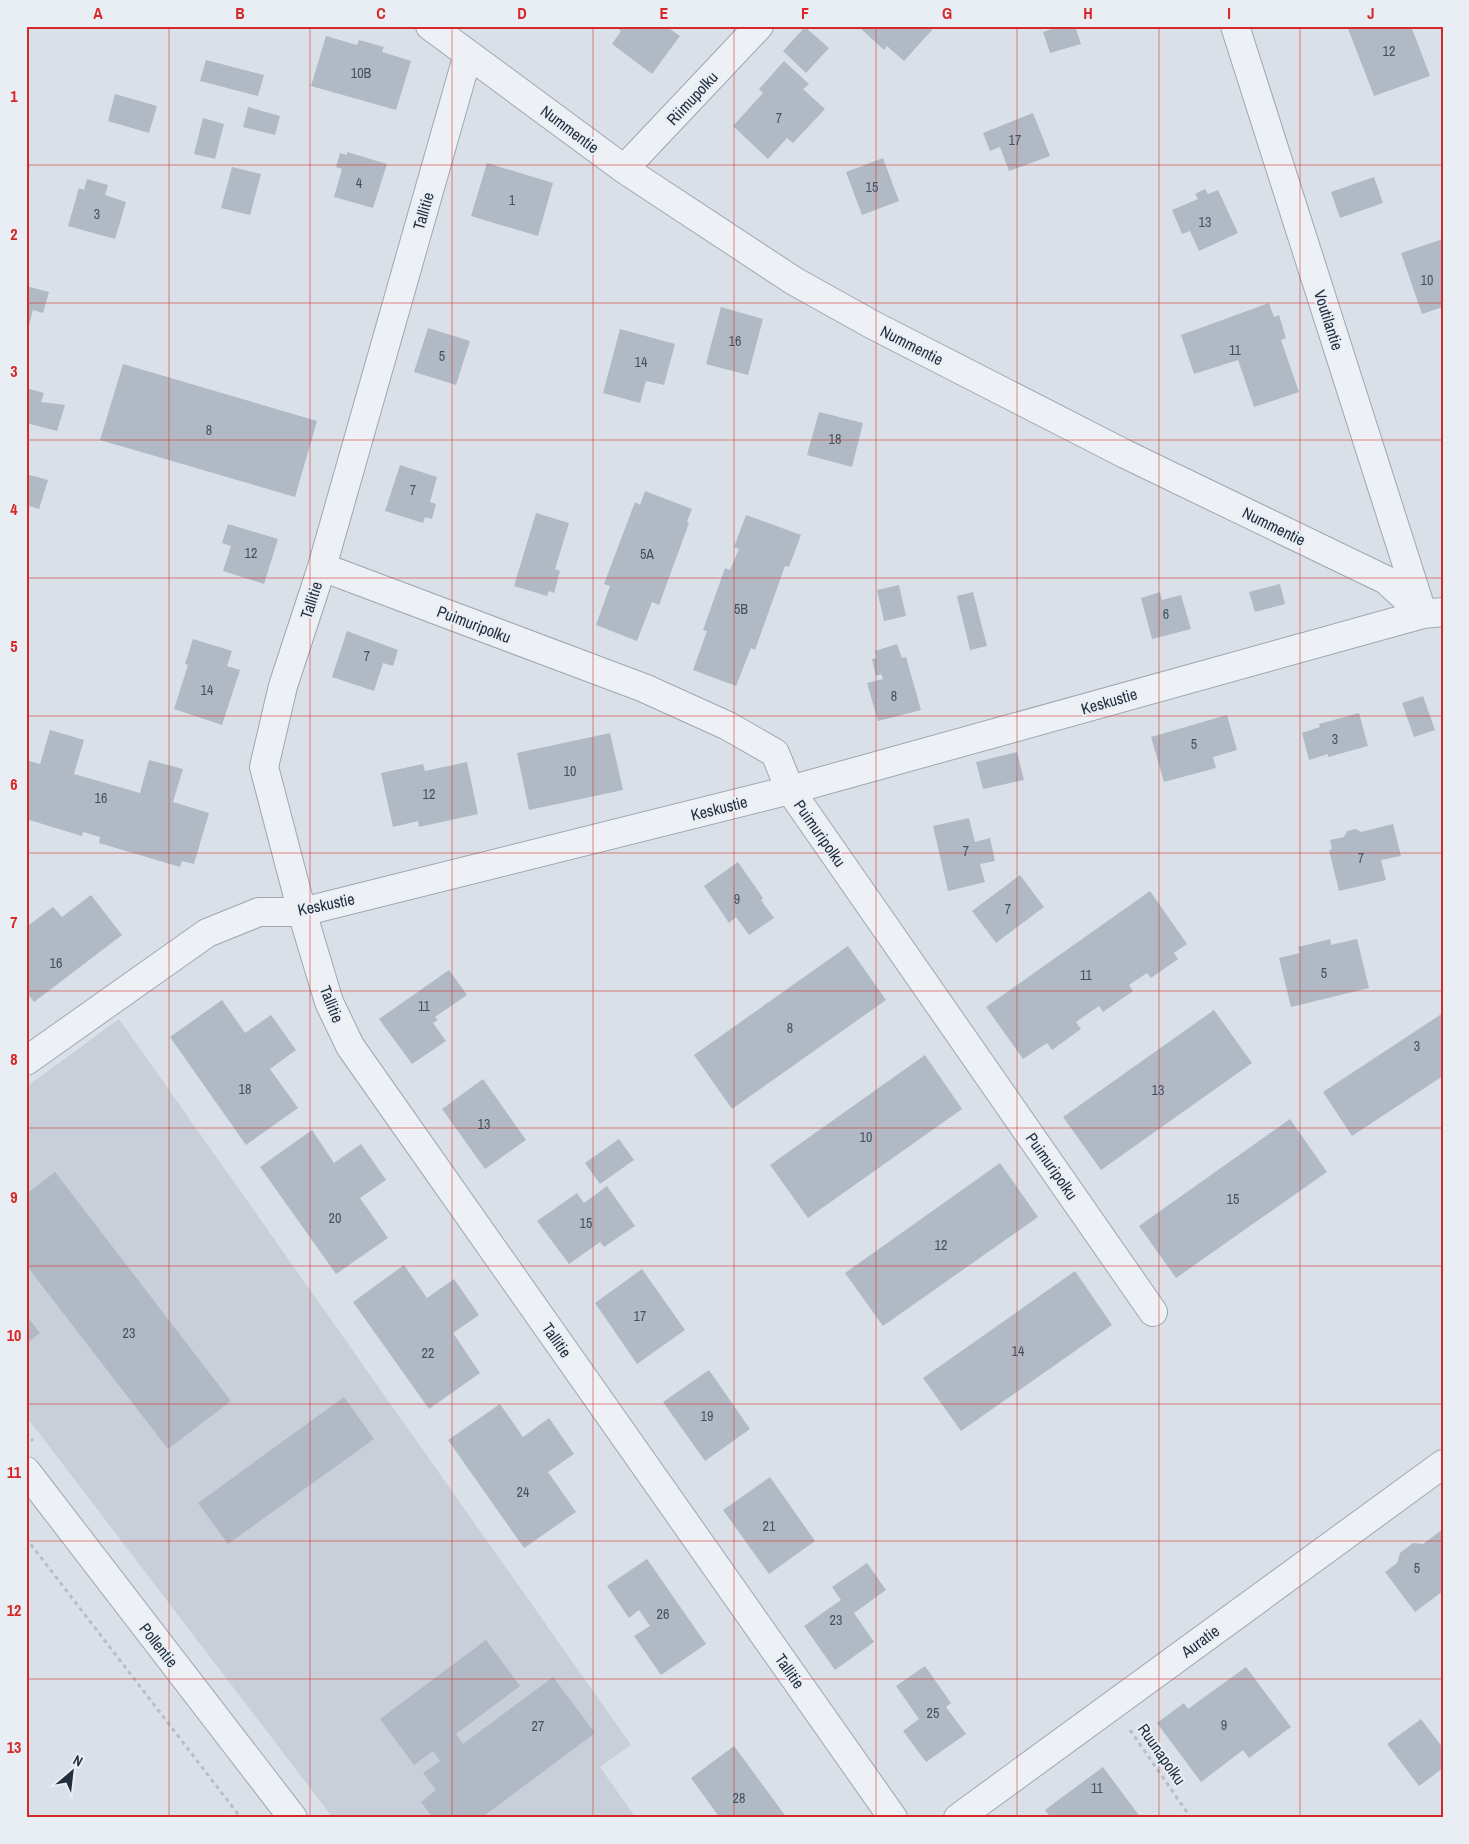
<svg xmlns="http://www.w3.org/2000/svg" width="1469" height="1844" font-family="'Archivo Narrow',sans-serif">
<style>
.built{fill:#c8cfd9}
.building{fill:#b1b9c4}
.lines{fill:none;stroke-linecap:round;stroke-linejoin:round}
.street-casing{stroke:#9fa7b1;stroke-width:30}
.path{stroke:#b8bec5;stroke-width:3;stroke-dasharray:4 4;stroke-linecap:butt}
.street{stroke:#edf0f5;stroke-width:28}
.grid{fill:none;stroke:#d62828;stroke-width:1;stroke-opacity:0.55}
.labels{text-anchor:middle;stroke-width:4;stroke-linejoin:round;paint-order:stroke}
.number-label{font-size:14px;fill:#465160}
.street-label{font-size:16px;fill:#232e3e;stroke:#e9eef4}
.neatline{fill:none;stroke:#d62828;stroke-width:2}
.grid-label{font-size:16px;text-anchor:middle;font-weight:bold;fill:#d62828}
</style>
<rect width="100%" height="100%" fill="#dae0e7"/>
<path class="built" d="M 119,1019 L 631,1745 L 600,1767 L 636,1818 L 333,1818 L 26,1416 L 26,1087 Z"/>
<path class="building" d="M 615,26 L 666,26 L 680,36 L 652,74 L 612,44 L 621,31 Z
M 858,26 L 929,26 L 932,30 L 904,61 L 887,46 L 884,50 Z
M 1051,26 L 1075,26 L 1081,44 L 1050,53 L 1043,32 L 1052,29 Z
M 1347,26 L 1411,26 L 1430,76 L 1374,96 Z
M 805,27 L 829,48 L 806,73 L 783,51 Z
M 326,36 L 357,45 L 359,40 L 384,47 L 382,52 L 411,61 L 396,110 L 311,86 Z
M 206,60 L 264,75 L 258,96 L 200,81 Z
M 784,61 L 809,84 L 803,89 L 825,109 L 793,143 L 787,138 L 768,159 L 733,126 L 763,93 L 759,89 Z
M 115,94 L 157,106 L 149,133 L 108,121 Z
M 248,107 L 280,116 L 275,135 L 243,127 Z
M 1033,113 L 1050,156 L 1009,171 L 1000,147 L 990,151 L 983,133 Z
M 203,118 L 224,124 L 215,159 L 194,154 Z
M 347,152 L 387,164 L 373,208 L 334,197 L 342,169 L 336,167 L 340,153 L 347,155 Z
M 883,158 L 899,201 L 862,215 L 846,172 Z
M 487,163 L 553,183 L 538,236 L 471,216 Z
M 26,164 L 30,165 L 27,178 L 26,178 Z
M 232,167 L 261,174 L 250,215 L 221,208 Z
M 1374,177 L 1383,203 L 1340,218 L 1331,192 Z
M 87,179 L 108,185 L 105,195 L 126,202 L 115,239 L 68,226 L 79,188 L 84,190 Z
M 1205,189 L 1208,194 L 1218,190 L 1238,233 L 1199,251 L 1190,231 L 1182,234 L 1172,210 L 1198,199 L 1195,194 Z
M 1443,239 L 1443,307 L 1422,314 L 1401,253 Z
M 26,286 L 49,292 L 43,313 L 33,310 L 27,333 Z
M 1269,303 L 1274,317 L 1279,315 L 1286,338 L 1281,340 L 1299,392 L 1254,407 L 1238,360 L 1194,374 L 1181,335 Z
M 721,307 L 763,319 L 748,375 L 706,364 Z
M 428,328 L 470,341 L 456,385 L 414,372 Z
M 620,329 L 675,344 L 664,385 L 646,381 L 640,403 L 603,393 Z
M 123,364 L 317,421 L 295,497 L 100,440 Z
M 26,388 L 44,393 L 41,402 L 65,405 L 57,431 L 26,423 Z
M 819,412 L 863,423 L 852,467 L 807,455 Z
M 400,465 L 437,477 L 430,502 L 436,504 L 432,519 L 425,517 L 423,523 L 385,511 Z
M 26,474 L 48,480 L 39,509 L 26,505 Z
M 645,491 L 692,509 L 687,522 L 689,523 L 659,605 L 652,602 L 637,641 L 596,625 L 610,586 L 604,584 L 635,502 L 640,505 Z
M 536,513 L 569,523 L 555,569 L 560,571 L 554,593 L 549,591 L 547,596 L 514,586 Z
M 746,515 L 801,535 L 789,567 L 785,566 L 755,650 L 751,648 L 736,686 L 693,670 L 707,631 L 703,630 L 725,568 L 730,570 L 739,549 L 734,547 Z
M 228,524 L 278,539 L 264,584 L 223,571 L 231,546 L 222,543 Z
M 1280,584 L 1285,604 L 1255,612 L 1249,592 Z
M 899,585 L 906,616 L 884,621 L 877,590 Z
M 973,592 L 987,646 L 970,650 L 957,596 Z
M 1160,592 L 1162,600 L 1181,595 L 1191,629 L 1152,639 L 1141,598 Z
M 347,631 L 398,650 L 393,666 L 383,663 L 374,691 L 332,677 Z
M 193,639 L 232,651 L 227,666 L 240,670 L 222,725 L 174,709 L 188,665 L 185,664 Z
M 897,644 L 902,658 L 906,657 L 921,710 L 878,721 L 867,683 L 883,679 L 881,674 L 876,676 L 872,659 L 877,658 L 875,651 Z
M 1423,696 L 1435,730 L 1414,737 L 1402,703 Z
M 1359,713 L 1368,746 L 1328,757 L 1328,754 L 1309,760 L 1302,733 L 1320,727 L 1319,724 Z
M 1227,715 L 1237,750 L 1213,757 L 1216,768 L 1164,782 L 1151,737 Z
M 50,730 L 84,740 L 74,774 L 140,793 L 149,760 L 183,769 L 173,802 L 209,813 L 194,864 L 182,861 L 180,867 L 99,843 L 100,837 L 83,832 L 82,836 L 26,819 L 26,760 L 40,764 Z
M 610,733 L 623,790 L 529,810 L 517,753 Z
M 1017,752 L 1024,780 L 983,789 L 976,762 Z
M 467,762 L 478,814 L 419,827 L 418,821 L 393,827 L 381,773 L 423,764 L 425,771 Z
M 969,818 L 975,842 L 990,838 L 995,861 L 980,864 L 985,882 L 948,891 L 933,826 Z
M 1393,824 L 1401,856 L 1381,860 L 1386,880 L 1339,891 L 1329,850 L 1332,849 L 1330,840 L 1344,837 L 1347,831 L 1356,829 L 1361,832 Z
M 738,862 L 763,898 L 761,900 L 774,918 L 749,935 L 736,917 L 729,923 L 704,886 Z
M 1020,875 L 1044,907 L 996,943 L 972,911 Z
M 1150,891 L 1187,944 L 1174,953 L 1178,959 L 1151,978 L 1147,973 L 1129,985 L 1133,991 L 1103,1012 L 1099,1006 L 1076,1022 L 1081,1029 L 1052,1050 L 1047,1043 L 1023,1059 L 986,1007 Z
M 91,895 L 122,935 L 34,1002 L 26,992 L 26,927 L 53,907 L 62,917 Z
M 1330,939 L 1331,945 L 1357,939 L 1369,988 L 1291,1007 L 1279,958 L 1300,953 L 1298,947 Z
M 848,946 L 886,1000 L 732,1109 L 694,1055 Z
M 449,970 L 467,995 L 435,1017 L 438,1020 L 433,1023 L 446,1041 L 412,1064 L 379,1019 Z
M 222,1000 L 245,1033 L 271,1015 L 296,1050 L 270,1069 L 298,1108 L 246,1145 L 170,1037 Z
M 1214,1010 L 1252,1063 L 1101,1170 L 1063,1117 Z
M 1443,1013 L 1443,1076 L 1352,1136 L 1323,1092 Z
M 925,1055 L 962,1109 L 808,1218 L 770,1165 Z
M 483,1079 L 526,1140 L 485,1169 L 442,1109 Z
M 1290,1119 L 1327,1172 L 1176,1278 L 1139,1226 Z
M 312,1130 L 334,1163 L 361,1144 L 386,1180 L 360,1198 L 388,1238 L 336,1274 L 260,1167 Z
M 619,1139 L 634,1160 L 600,1184 L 585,1163 Z
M 1000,1163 L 1038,1217 L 883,1326 L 845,1273 Z
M 55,1172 L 231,1401 L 168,1449 L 26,1265 L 26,1194 Z
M 607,1186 L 635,1226 L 604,1247 L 600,1242 L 569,1264 L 537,1221 L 577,1193 L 584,1203 Z
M 404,1265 L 427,1298 L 454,1279 L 479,1315 L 453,1333 L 480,1373 L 429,1409 L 353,1302 Z
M 642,1269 L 685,1330 L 637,1364 L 595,1303 Z
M 1075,1271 L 1112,1325 L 961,1431 L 923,1378 Z
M 26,1315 L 40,1333 L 26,1344 Z
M 709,1370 L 750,1429 L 705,1461 L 663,1402 Z
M 344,1397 L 374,1439 L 228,1544 L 198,1503 Z
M 500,1404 L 523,1437 L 549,1418 L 574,1454 L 548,1472 L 576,1512 L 524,1548 L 448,1440 Z
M 770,1477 L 815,1541 L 769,1574 L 723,1510 Z
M 1443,1529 L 1443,1591 L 1415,1612 L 1385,1572 L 1397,1563 L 1400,1553 L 1413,1543 L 1423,1544 Z
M 647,1559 L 706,1644 L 661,1675 L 634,1636 L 650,1626 L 639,1610 L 629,1618 L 607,1586 Z
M 867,1563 L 886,1590 L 854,1613 L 874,1642 L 835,1670 L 804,1626 L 841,1600 L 832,1587 Z
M 486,1640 L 520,1686 L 456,1734 L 463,1744 L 553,1677 L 595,1733 L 481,1818 L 433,1818 L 421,1802 L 436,1790 L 423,1773 L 440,1761 L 433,1751 L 414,1765 L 380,1719 Z
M 925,1666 L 951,1703 L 946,1707 L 966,1734 L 926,1762 L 903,1731 L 919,1719 L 896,1686 Z
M 1246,1667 L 1291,1727 L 1249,1758 L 1243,1750 L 1201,1782 L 1157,1723 L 1184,1703 L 1188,1709 Z
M 1421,1719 L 1443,1748 L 1443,1768 L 1419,1786 L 1387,1744 Z
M 734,1746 L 787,1818 L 720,1818 L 691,1778 Z
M 1103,1767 L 1141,1818 L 1051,1818 L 1045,1810 Z"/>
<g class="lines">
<g class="street-casing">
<path id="street" d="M 430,26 L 624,169 L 794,281 L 873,325 L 1125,454 L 1386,580 L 1423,614
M 1235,26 L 1422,612
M 468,54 L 322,567 L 283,686 L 264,767 L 302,912 L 329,1002 L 350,1046 L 893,1818
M 624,169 L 759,26
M 322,567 L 644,688 L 728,726 L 775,753 L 790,790 L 1153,1312
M 26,1061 L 207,933 L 259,912 L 302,912 L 790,790 L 1423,614 L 1443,612
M 26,1471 L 293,1818
M 958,1818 L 1443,1464"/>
</g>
<path class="path" d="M 26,1433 L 33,1441
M 26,1538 L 241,1818
M 1130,1730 L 1191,1818"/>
<use href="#street" class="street"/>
</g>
<path class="grid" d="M 169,26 L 169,1818M 310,26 L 310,1818M 452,26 L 452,1818M 593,26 L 593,1818M 734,26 L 734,1818M 876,26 L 876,1818M 1017,26 L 1017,1818M 1159,26 L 1159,1818M 1300,26 L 1300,1818M 26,165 L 1443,165M 26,303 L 1443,303M 26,440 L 1443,440M 26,578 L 1443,578M 26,716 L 1443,716M 26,853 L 1443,853M 26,991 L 1443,991M 26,1128 L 1443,1128M 26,1266 L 1443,1266M 26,1404 L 1443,1404M 26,1541 L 1443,1541M 26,1679 L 1443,1679"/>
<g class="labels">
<g class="number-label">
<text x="1389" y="56">12</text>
<text x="361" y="78">10B</text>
<text x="779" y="123">7</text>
<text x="1015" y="145">17</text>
<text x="359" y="188">4</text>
<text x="872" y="192">15</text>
<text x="512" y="205">1</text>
<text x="97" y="219">3</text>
<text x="1205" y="227">13</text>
<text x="1427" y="285">10</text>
<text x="735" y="346">16</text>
<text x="1235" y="355">11</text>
<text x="442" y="361">5</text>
<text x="641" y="367">14</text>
<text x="209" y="435">8</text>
<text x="835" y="444">18</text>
<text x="413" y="495">7</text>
<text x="251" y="558">12</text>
<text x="647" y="559">5A</text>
<text x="741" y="614">5B</text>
<text x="1166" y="619">6</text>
<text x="367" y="661">7</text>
<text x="207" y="695">14</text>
<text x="894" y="701">8</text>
<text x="1335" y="744">3</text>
<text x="1194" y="749">5</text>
<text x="570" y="776">10</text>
<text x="429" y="799">12</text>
<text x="101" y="803">16</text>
<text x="966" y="856">7</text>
<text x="1361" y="863">7</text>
<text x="737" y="904">9</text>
<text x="1008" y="914">7</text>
<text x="56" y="968">16</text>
<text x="1324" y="978">5</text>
<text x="1086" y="980">11</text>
<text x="424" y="1011">11</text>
<text x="790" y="1033">8</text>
<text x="1417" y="1051">3</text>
<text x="245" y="1094">18</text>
<text x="1158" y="1095">13</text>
<text x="484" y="1129">13</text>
<text x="866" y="1142">10</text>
<text x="1233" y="1204">15</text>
<text x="335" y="1223">20</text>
<text x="586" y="1228">15</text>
<text x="941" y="1250">12</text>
<text x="640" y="1321">17</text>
<text x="129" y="1338">23</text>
<text x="1018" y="1356">14</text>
<text x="428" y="1358">22</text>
<text x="707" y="1421">19</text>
<text x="523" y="1497">24</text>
<text x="769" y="1531">21</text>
<text x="1417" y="1573">5</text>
<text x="663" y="1619">26</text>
<text x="836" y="1625">23</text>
<text x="933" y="1718">25</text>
<text x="1224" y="1730">9</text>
<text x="538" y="1731">27</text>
<text x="1097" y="1793">11</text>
<text x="739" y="1803">28</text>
</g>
<g class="street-label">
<text transform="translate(692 98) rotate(-47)" y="6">Riimupolku</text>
<text transform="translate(570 129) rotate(37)" y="6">Nummentie</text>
<text transform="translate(423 211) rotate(-74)" y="6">Tallitie</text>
<text transform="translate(1329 320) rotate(72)" y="6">Voutilantie</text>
<text transform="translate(912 345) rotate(27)" y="6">Nummentie</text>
<text transform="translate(1274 526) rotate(26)" y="6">Nummentie</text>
<text transform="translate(311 600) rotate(-72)" y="6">Tallitie</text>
<text transform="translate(474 624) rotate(21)" y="6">Puimuripolku</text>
<text transform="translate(1109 701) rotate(-16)" y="6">Keskustie</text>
<text transform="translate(719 808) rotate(-14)" y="6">Keskustie</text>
<text transform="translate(820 833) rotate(55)" y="6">Puimuripolku</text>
<text transform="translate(326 904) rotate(-12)" y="6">Keskustie</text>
<text transform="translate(332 1004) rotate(68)" y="6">Tallitie</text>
<text transform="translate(1052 1166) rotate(55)" y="6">Puimuripolku</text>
<text transform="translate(557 1340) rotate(55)" y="6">Tallitie</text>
<text transform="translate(1200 1641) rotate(-36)" y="6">Auratie</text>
<text transform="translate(159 1645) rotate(52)" y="6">Pollentie</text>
<text transform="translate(790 1671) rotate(55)" y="6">Tallitie</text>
<text transform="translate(1162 1754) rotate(55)" y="6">Ruunapolku</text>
</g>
</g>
<rect width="1469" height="1844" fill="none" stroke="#e9eef4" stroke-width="55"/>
<g transform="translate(72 1772) rotate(28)" stroke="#e9eef4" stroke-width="4" paint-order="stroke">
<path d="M0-4L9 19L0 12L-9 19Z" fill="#232e3e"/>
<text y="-8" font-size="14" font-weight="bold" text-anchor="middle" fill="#232e3e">N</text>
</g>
<rect x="28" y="28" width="1414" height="1788" class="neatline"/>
<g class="grid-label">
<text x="98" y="19">A</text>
<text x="240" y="19">B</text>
<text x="381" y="19">C</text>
<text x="522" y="19">D</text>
<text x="664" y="19">E</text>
<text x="805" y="19">F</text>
<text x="947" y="19">G</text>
<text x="1088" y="19">H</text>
<text x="1229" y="19">I</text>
<text x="1371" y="19">J</text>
<text x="14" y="102">1</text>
<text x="14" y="240">2</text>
<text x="14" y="377">3</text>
<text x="14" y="515">4</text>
<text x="14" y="652">5</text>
<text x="14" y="790">6</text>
<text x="14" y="928">7</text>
<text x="14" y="1065">8</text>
<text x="14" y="1203">9</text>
<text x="14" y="1341">10</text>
<text x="14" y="1478">11</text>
<text x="14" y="1616">12</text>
<text x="14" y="1753">13</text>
</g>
</svg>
